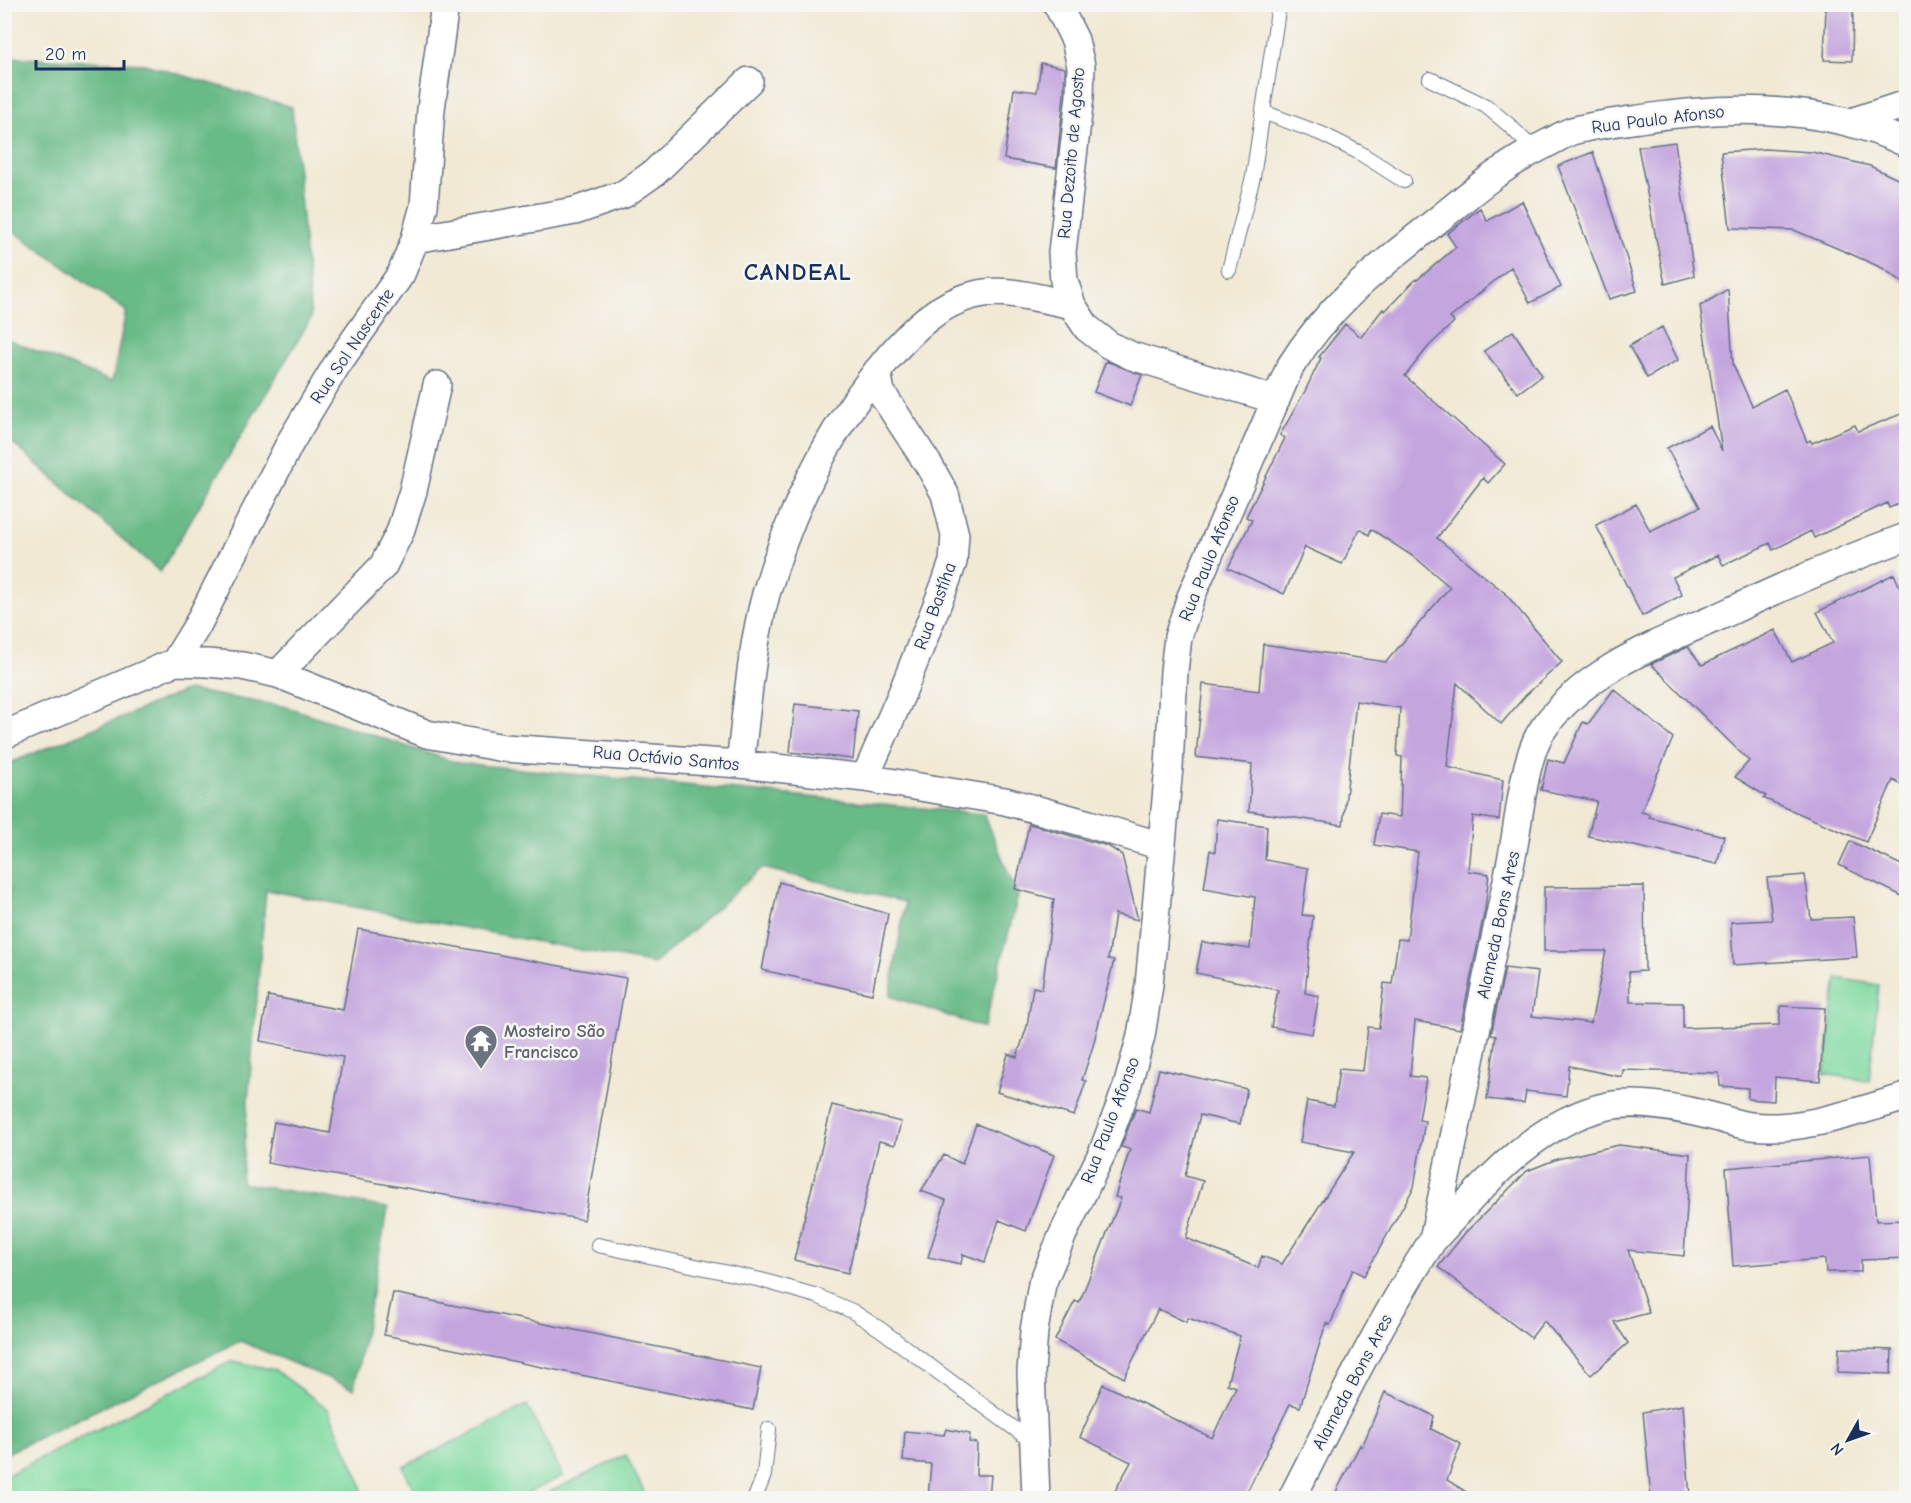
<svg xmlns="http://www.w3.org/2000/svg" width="1911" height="1503" font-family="'Comic Neue',sans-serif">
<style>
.green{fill:#80daa0;stroke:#4e847f;stroke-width:1.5}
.forest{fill:#68ba86;stroke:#427472;stroke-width:1.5}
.building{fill:#c4a6df}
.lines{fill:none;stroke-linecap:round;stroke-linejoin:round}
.lane-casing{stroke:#667087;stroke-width:16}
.street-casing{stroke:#667087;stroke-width:30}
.lane{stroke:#fff;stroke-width:14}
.street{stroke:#fff;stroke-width:27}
.labels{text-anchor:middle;stroke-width:5;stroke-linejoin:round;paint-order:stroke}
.street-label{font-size:18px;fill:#1b2f5e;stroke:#f6f6f2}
.worship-label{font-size:18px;font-weight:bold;fill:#5b616d;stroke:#f6f6f2;text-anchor:start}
.district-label{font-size:24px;font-weight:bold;letter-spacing:1.5px;fill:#1b2f5e;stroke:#f6f6f2}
</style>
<rect width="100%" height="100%" fill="#f6f6f2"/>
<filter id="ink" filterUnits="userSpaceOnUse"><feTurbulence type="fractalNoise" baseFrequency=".0167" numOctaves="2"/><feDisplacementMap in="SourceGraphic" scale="12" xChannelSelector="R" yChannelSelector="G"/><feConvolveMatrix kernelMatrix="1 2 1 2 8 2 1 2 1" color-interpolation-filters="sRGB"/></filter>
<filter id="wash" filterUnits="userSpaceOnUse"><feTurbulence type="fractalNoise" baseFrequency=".008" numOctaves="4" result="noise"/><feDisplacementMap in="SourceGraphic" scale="24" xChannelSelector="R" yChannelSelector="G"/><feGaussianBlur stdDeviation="1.35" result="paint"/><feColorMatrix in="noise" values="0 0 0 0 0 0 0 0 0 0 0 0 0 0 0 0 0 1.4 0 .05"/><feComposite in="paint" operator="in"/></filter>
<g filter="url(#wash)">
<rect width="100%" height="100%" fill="#f1e9d4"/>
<path class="green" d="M 1837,978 L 1879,985 L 1869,1081 L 1824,1074 Z
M 232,1361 L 275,1370 L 328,1409 L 361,1483 L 362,1498 L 5,1498 L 5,1476 Z
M 527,1405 L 563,1476 L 517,1498 L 418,1498 L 403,1467 Z
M 626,1455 L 647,1498 L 537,1498 Z"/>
<path class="forest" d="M 5,57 L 144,64 L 292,107 L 311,318 L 160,572 L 8,439 L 5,432 L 5,338 L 112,382 L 126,311 L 5,225 Z
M 187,690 L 287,707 L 458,763 L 984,814 L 1018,896 L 984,1028 L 890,996 L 905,902 L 762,868 L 654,964 L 266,890 L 241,1183 L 388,1208 L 354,1389 L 240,1341 L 5,1454 L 5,765 Z"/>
<g id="blocks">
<path class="building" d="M 1826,7 L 1853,7 L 1852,61 L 1824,60 Z
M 1041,63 L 1065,68 L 1064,95 L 1056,168 L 1004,159 L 1014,89 L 1037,92 Z
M 1675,142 L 1694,276 L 1665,284 L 1638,147 Z
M 1765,149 L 1812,152 L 1870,166 L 1906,183 L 1906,284 L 1882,268 L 1853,255 L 1794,230 L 1730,228 L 1721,152 Z
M 1593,152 L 1637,291 L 1609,299 L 1558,166 Z
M 1522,201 L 1561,287 L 1530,303 L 1511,267 L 1450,318 L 1454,322 L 1429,346 L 1405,376 L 1505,464 L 1488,483 L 1483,478 L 1437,538 L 1505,593 L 1562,662 L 1525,696 L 1501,724 L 1457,683 L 1447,767 L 1503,780 L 1499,820 L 1473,816 L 1468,871 L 1489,874 L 1485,909 L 1460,1029 L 1415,1021 L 1410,1076 L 1426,1078 L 1419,1120 L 1425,1121 L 1414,1187 L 1364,1276 L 1353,1269 L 1330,1325 L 1326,1323 L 1300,1407 L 1290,1404 L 1244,1498 L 1111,1498 L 1131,1462 L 1080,1437 L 1103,1384 L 1212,1438 L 1236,1387 L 1227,1384 L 1240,1336 L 1188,1318 L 1186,1322 L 1158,1309 L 1124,1378 L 1055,1340 L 1075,1301 L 1079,1303 L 1121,1198 L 1115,1197 L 1130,1149 L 1121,1147 L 1136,1108 L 1149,1112 L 1159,1069 L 1247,1089 L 1240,1124 L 1200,1115 L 1185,1176 L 1203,1181 L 1186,1238 L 1258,1268 L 1262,1256 L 1282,1264 L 1354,1152 L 1300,1142 L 1307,1101 L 1334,1106 L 1339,1069 L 1363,1071 L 1368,1027 L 1379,1028 L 1384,983 L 1392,984 L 1398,939 L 1407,940 L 1418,852 L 1374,845 L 1379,814 L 1400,817 L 1402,757 L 1397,756 L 1400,708 L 1356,701 L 1343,825 L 1249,811 L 1252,764 L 1196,757 L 1203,684 L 1259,691 L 1263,644 L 1386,662 L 1450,587 L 1417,559 L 1371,529 L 1369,535 L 1360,529 L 1342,564 L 1305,547 L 1284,594 L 1228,568 L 1252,520 L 1246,517 L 1285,438 L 1280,435 L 1305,391 L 1321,358 L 1319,357 L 1345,324 L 1361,337 L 1383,309 L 1385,311 L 1416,279 L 1417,280 L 1456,247 L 1447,234 L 1480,208 L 1487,221 Z
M 1728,289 L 1733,364 L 1752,406 L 1785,389 L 1807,442 L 1810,440 L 1812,443 L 1855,425 L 1858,431 L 1906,412 L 1906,501 L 1889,508 L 1887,503 L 1814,538 L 1811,531 L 1773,550 L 1770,543 L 1723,565 L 1718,555 L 1673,577 L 1682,595 L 1642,616 L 1596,525 L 1636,504 L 1650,531 L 1700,507 L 1667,448 L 1710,426 L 1722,451 L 1700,306 Z
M 1662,327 L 1678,360 L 1647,378 L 1629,346 Z
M 1513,331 L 1542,375 L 1518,393 L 1484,351 Z
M 1106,361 L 1142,375 L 1130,406 L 1094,392 Z
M 1894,574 L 1906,601 L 1906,788 L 1893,780 L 1866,842 L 1763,798 L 1766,796 L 1735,777 L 1749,761 L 1651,664 L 1688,647 L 1702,665 L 1775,630 L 1792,662 L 1833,643 L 1817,612 Z
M 1614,689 L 1673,738 L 1641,812 L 1649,814 L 1649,817 L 1724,836 L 1717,864 L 1588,836 L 1597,801 L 1541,790 L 1548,759 L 1564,763 L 1583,722 L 1588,724 Z
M 795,704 L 858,711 L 853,759 L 790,752 Z
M 1217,819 L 1267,826 L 1265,860 L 1308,868 L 1302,915 L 1313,916 L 1305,993 L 1319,996 L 1312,1034 L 1271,1027 L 1278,990 L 1196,973 L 1202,942 L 1250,949 L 1255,897 L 1204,888 L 1210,850 L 1215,852 Z
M 1029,824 L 1108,846 L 1122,855 L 1138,920 L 1115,914 L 1108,959 L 1114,960 L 1093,1046 L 1082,1080 L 1086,1081 L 1074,1116 L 997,1092 L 1008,1054 L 1017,1057 L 1027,1026 L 1033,987 L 1042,989 L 1054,899 L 1015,889 Z
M 1850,841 L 1906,867 L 1906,898 L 1839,865 Z
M 1805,875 L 1811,919 L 1853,917 L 1857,957 L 1733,965 L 1731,922 L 1772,920 L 1767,878 Z
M 779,882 L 888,914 L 872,994 L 762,970 Z
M 1644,886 L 1645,971 L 1629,972 L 1630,1002 L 1683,1003 L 1683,1028 L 1779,1025 L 1781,1006 L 1825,1008 L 1820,1081 L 1775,1077 L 1774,1101 L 1748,1099 L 1748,1088 L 1720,1086 L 1719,1073 L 1623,1070 L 1622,1077 L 1569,1066 L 1566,1096 L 1526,1091 L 1524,1103 L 1487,1099 L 1496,1036 L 1491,1035 L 1505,968 L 1538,972 L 1532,1016 L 1591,1023 L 1606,951 L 1544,951 L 1544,887 Z
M 358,929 L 626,978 L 584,1220 L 267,1163 L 274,1122 L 330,1133 L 343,1057 L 260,1041 L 268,996 L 343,1010 Z
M 832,1105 L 901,1122 L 895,1145 L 879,1141 L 848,1273 L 794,1260 Z
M 976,1124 L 1054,1155 L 1026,1231 L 999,1220 L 985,1262 L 963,1254 L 961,1264 L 928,1257 L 946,1200 L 921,1191 L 944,1155 L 962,1164 Z
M 1619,1145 L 1690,1154 L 1684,1256 L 1628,1250 L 1649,1313 L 1614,1322 L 1628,1343 L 1591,1375 L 1544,1321 L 1531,1338 L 1438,1267 L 1465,1233 L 1527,1171 L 1557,1159 Z
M 1870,1155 L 1876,1221 L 1906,1220 L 1906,1258 L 1861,1260 L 1861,1272 L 1826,1272 L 1825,1259 L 1733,1266 L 1726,1168 Z
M 393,1293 L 761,1368 L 753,1410 L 384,1335 Z
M 1839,1348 L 1892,1350 L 1891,1374 L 1838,1372 Z
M 1385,1392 L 1434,1416 L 1431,1429 L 1461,1444 L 1447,1480 L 1476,1498 L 1333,1498 L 1360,1445 L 1362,1447 Z
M 1683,1405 L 1690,1498 L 1651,1498 L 1643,1412 Z
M 946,1429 L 970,1434 L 969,1442 L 977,1443 L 976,1475 L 991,1475 L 989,1498 L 928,1498 L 931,1464 L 903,1461 L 905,1431 L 944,1435 Z"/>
</g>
</g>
<g filter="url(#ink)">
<use href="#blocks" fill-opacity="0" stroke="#667087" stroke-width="1.5"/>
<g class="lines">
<g class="lane-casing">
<path id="lane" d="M 1430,79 L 1486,106 L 1509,125 L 1534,150
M 1263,112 L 1322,134 L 1360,153 L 1404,181
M 1229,270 L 1253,177 L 1279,4
M 598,1245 L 761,1280 L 817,1296 L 852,1311 L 880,1329 L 1034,1443
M 755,1498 L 764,1475 L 769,1429"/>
</g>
<g class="street-casing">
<path id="street" d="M 1057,4 L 1075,40 L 1081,66 L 1080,96 L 1062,252 L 1064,281 L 1072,305
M 1851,122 L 1906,104
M 415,239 L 575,211 L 624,194 L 654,173 L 749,81
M 175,662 L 197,626 L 291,441 L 336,366 L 401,274 L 415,239 L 424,206 L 431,109 L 445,4
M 278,674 L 383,566 L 400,532 L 413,491 L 437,385
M 4,735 L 175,662 L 207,663 L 242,666 L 278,674 L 427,734 L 504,748 L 740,764 L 865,778 L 1005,801 L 1089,824 L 1161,846
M 740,764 C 747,708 751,649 766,594 C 791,508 830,427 888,358 C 911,331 937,304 974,295 C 1006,287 1040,299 1072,305 L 1087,328 L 1109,345 L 1132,356 L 1276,400
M 865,778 L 902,693 L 946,582 L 953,562 L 955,535 L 945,494 L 930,467 L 881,392 L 877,371
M 1434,1239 C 1482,1187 1534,1122 1608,1106 C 1637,1100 1683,1109 1711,1116 C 1724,1119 1738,1125 1751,1126 C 1803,1132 1857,1111 1906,1097
M 1036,1498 L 1031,1372 L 1034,1331 L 1042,1284 L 1063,1234 L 1103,1151 L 1127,1087 L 1141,1036 L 1149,985 L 1169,767 L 1174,671 L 1178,637 L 1190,599 L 1290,367 C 1331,301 1384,263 1444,215 C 1478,187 1507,163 1548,143 C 1556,139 1564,134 1572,131 C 1594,125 1617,122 1639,119 C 1728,105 1824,104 1906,143
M 1292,1498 C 1336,1411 1379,1322 1433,1240 C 1459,1113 1485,987 1511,861 C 1519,825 1523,757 1543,729 C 1584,670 1657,644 1720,616 C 1781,587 1843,560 1906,537"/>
</g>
<use href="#lane" class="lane"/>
<use href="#street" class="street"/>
</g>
</g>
<defs>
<g id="temple-pin" transform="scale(1.725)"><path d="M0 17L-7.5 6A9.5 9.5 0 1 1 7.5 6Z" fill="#6b7280" stroke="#f6f6f2"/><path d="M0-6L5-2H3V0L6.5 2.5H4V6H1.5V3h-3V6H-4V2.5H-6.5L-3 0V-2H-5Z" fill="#fff"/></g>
</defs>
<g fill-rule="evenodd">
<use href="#temple-pin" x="481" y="1041"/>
</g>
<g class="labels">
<g class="street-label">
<text transform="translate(1658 119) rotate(-7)" y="6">Rua Paulo Afonso</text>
<text transform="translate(1071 153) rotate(-85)" y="6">Rua Dezoito de Agosto</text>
<text transform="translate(352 346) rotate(-56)" y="6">Rua Sol Nascente</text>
<text transform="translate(1209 558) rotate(-68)" y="6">Rua Paulo Afonso</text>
<text transform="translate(935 606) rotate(-70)" y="6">Rua Bastíha</text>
<text transform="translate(666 758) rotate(5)" y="6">Rua Octávio Santos</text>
<text transform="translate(1498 925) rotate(-78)" y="6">Alameda Bons Ares</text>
<text transform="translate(1110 1120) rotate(-69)" y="6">Rua Paulo Afonso</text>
<text transform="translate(1352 1382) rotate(-62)" y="6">Alameda Bons Ares</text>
</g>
<g class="worship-label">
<text x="504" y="1037">Mosteiro São<tspan x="504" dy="21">Francisco</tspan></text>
</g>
<g class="district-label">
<text x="798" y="280">CANDEAL</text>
</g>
</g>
<rect width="1911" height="1503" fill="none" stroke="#f6f6f2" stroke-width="24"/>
<g transform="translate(1848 1440) rotate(230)" stroke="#f6f6f2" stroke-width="4.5" paint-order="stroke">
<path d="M0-4.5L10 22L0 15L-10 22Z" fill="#1b2f5e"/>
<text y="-9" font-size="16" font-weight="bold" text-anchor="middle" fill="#1b2f5e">N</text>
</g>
<path d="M36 60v9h88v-9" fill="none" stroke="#1b2f5e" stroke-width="3"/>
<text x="45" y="60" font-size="18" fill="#1b2f5e" stroke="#f6f6f2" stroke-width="4.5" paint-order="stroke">20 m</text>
</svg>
